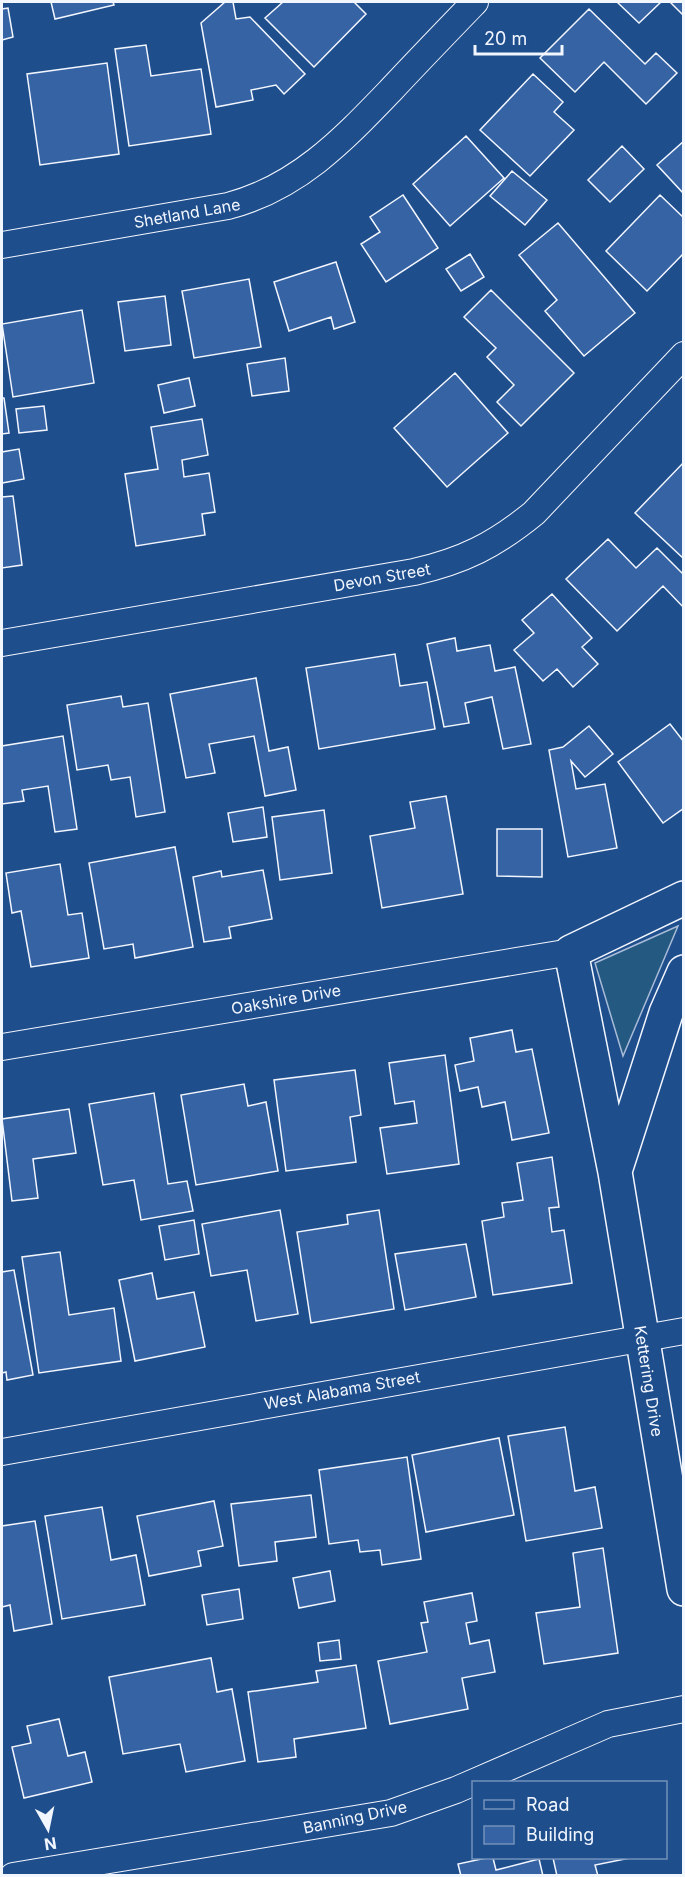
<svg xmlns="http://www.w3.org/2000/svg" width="685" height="1877" font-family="Inter,sans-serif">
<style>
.green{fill:#245a82;stroke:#a8bbd7;stroke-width:1.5}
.building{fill:#3563a3;stroke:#f2f6ff;stroke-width:1.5}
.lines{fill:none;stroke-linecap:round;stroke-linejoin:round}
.street-casing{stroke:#f2f6ff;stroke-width:28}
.secondary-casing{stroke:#f2f6ff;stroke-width:36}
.street{stroke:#1f4e8c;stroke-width:26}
.secondary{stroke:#1f4e8c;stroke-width:33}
.labels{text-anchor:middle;stroke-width:4.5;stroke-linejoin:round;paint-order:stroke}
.street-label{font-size:16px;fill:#f2f6ff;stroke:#1f4e8c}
</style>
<rect width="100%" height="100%" fill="#1f4e8c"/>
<path class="green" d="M 678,926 L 623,1056 L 595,963 Z"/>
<path class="building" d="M 51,2 L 113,2 L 114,5 L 55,19 Z
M 225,2 L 233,2 L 236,19 L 250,17 L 305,74 L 284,94 L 276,85 L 251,90 L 253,100 L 216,107 L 201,23 Z
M 283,2 L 354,2 L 366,14 L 314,67 L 265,18 Z
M 617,2 L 661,2 L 639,23 Z
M 670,2 L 684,2 L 684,16 Z
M 8,8 L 13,37 L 2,40 L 2,9 Z
M 589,9 L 645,64 L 656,53 L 677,73 L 646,104 L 604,62 L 575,92 L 540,58 Z
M 146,45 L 151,76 L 201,69 L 211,134 L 129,146 L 115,49 Z
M 107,63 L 119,154 L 40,165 L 27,74 Z
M 533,74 L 563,102 L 554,112 L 574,130 L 530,176 L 480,130 Z
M 466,136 L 504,178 L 450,226 L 413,184 Z
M 684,141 L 684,194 L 657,165 Z
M 622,146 L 644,169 L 610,202 L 588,180 Z
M 512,171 L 547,200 L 525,225 L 490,196 Z
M 403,195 L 438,248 L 386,282 L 361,244 L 380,232 L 370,217 Z
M 660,195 L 684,218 L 684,253 L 647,291 L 606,251 Z
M 558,223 L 635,313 L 584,356 L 545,311 L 557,300 L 519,255 Z
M 470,254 L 484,277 L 461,291 L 446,269 Z
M 336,262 L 355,322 L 334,329 L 331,317 L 289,331 L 274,282 Z
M 249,279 L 261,347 L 194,358 L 182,291 Z
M 491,290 L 574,373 L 521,426 L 497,402 L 514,385 L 487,357 L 496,348 L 464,317 Z
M 165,296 L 171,345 L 125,351 L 118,302 Z
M 82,310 L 94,383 L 13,397 L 2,324 Z
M 285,358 L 289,391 L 252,396 L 247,364 Z
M 455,373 L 508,433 L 447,487 L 394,428 Z
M 189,378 L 195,406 L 164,413 L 158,385 Z
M 2,398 L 4,398 L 9,433 L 2,434 Z
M 44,406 L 47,430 L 19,433 L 16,409 Z
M 202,419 L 208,455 L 182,460 L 184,477 L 209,473 L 215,512 L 202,514 L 205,535 L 136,546 L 125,474 L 158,469 L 151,427 Z
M 19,449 L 24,479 L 2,483 L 2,452 Z
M 684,462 L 684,559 L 635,513 Z
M 13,496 L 22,565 L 2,568 L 2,497 Z
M 608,539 L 636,568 L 657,548 L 684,575 L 684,608 L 663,586 L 617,631 L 566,579 Z
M 552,594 L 592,638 L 582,647 L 598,664 L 573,687 L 557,669 L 543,681 L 514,650 L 534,633 L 522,620 Z
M 455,638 L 457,651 L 490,645 L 495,671 L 515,667 L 531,744 L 503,749 L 492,697 L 465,703 L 469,723 L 444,727 L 427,644 Z
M 395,654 L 400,686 L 427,682 L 435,729 L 319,749 L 306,668 Z
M 256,678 L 269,751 L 288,747 L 296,790 L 265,796 L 254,736 L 209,744 L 215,773 L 186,778 L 170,694 Z
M 121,696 L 123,707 L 148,703 L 165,812 L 136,817 L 130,777 L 111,780 L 108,765 L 77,770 L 67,705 Z
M 670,724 L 684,742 L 684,808 L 663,823 L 618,762 Z
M 589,726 L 613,754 L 585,777 L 571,761 L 576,789 L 605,784 L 617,848 L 568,857 L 549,750 L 563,747 Z
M 63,736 L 77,829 L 55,832 L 48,786 L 22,790 L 24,801 L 2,804 L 2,746 Z
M 446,796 L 463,894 L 382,908 L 370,836 L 415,828 L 410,802 Z
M 263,807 L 267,837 L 233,842 L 228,813 Z
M 324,810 L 332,873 L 280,880 L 272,817 Z
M 497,829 L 542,829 L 542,877 L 497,876 Z
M 175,847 L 193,947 L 135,958 L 133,944 L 104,949 L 89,863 Z
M 60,864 L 68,915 L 82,913 L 89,958 L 31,967 L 21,911 L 12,913 L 6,873 Z
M 263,870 L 272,919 L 229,927 L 231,938 L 204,942 L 193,877 L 221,871 L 222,877 Z
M 512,1030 L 516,1052 L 532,1049 L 549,1133 L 512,1140 L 505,1102 L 482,1107 L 478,1087 L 460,1091 L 455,1065 L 474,1061 L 470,1038 Z
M 445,1055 L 459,1164 L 387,1174 L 380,1128 L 417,1123 L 414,1101 L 395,1104 L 389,1063 Z
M 355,1070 L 361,1115 L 350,1117 L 356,1162 L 286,1171 L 274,1080 Z
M 244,1084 L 248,1106 L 266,1102 L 278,1171 L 196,1185 L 181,1095 Z
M 154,1093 L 168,1184 L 187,1181 L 193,1211 L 141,1220 L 134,1180 L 103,1185 L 89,1104 Z
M 69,1109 L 76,1153 L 33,1159 L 38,1198 L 12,1201 L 2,1119 Z
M 552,1157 L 559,1207 L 549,1208 L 552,1232 L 564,1230 L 572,1283 L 493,1295 L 482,1221 L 504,1217 L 502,1203 L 523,1200 L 517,1163 Z
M 280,1210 L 298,1314 L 256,1321 L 247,1270 L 211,1276 L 202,1224 Z
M 379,1210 L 394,1309 L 311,1323 L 297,1232 L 348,1224 L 347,1215 Z
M 194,1220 L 199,1254 L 165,1260 L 159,1226 Z
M 466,1244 L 476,1297 L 405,1310 L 395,1254 Z
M 60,1252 L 69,1315 L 114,1308 L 121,1361 L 39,1373 L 22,1257 Z
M 14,1270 L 33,1375 L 7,1380 L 6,1372 L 2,1373 L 2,1272 Z
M 152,1273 L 157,1299 L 194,1292 L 205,1347 L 135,1361 L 119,1280 Z
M 565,1427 L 575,1491 L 595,1487 L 602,1528 L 526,1541 L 508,1436 Z
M 499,1438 L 514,1515 L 426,1532 L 412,1455 Z
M 407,1457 L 421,1559 L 382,1565 L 380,1550 L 360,1552 L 358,1540 L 329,1544 L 319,1470 Z
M 311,1495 L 316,1537 L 275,1542 L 277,1561 L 239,1566 L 231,1504 Z
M 214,1501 L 223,1546 L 198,1551 L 201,1566 L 149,1576 L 137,1516 Z
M 102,1507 L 111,1560 L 136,1555 L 145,1605 L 62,1619 L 45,1516 Z
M 35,1521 L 52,1624 L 14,1631 L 10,1605 L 2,1607 L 2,1526 Z
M 603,1548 L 618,1653 L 544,1664 L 536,1613 L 580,1607 L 573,1553 Z
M 330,1571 L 335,1601 L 299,1608 L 293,1578 Z
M 239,1589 L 243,1619 L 207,1625 L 202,1595 Z
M 472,1593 L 477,1621 L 466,1623 L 470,1644 L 489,1640 L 495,1672 L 462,1678 L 468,1709 L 390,1724 L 378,1661 L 427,1652 L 421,1623 L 428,1622 L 424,1602 Z
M 339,1640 L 341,1659 L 320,1661 L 318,1643 Z
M 211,1658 L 217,1692 L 232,1689 L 245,1761 L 186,1772 L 180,1744 L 123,1754 L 109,1677 Z
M 356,1665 L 366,1728 L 294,1739 L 296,1757 L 258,1762 L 248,1692 L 318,1682 L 316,1671 Z
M 59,1719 L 68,1756 L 85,1752 L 92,1782 L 24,1798 L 12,1747 L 31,1743 L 27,1726 Z
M 486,1858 L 493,1858 L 496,1870 L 539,1859 L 543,1876 L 461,1876 L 458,1864 Z
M 553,1858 L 630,1858 L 595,1865 L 598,1876 L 557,1876 Z"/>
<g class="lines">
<g class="street-casing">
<path id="street" d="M 2,245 L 228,206 C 297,188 342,141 390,91 C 418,61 447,31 475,2
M 2,643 L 414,572 C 463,561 495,545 534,513 L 684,355
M 2,1047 L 571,952
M 2,1452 L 684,1331
M 13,1876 L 391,1813 L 456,1790 L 608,1724 L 684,1709"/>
</g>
<g class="secondary-casing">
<path id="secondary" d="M 684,898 L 571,952 L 615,1172 L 684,1589
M 616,1168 L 666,1013 L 684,972"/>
</g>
<use href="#street" class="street"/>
<use href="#secondary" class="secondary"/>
</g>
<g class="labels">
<g class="street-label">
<text transform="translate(187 213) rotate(-10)" y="6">Shetland Lane</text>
<text transform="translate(382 577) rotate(-10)" y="6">Devon Street</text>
<text transform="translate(286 999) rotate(-10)" y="6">Oakshire Drive</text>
<text transform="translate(649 1381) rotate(81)" y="6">Kettering Drive</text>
<text transform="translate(342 1390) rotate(-10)" y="6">West Alabama Street</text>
<text transform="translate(355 1817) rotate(-12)" y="6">Banning Drive</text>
</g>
</g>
<rect width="685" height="1877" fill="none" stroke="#f2f6ff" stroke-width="6"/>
<rect x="472" y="1781" width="195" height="78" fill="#1f4e8c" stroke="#7391ba" stroke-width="1.5"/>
<rect x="484" y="1800" width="30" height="9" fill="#1f4e8c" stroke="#7391ba" stroke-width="1.5"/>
<text x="526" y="1811" font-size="18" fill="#f2f6ff">Road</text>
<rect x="484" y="1826" width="30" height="18" fill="#3563a3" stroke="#7391ba" stroke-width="1.5"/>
<text x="526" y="1841" font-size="18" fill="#f2f6ff">Building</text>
<g transform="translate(48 1829) rotate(171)" stroke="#1f4e8c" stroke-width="4.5" paint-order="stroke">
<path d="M0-4.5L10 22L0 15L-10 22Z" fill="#f2f6ff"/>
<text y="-9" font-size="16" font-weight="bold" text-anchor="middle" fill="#f2f6ff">N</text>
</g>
<path d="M475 45v9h87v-9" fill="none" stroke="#f2f6ff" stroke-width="3"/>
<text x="484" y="45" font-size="18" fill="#f2f6ff" stroke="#1f4e8c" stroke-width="4.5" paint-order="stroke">20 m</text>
</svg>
